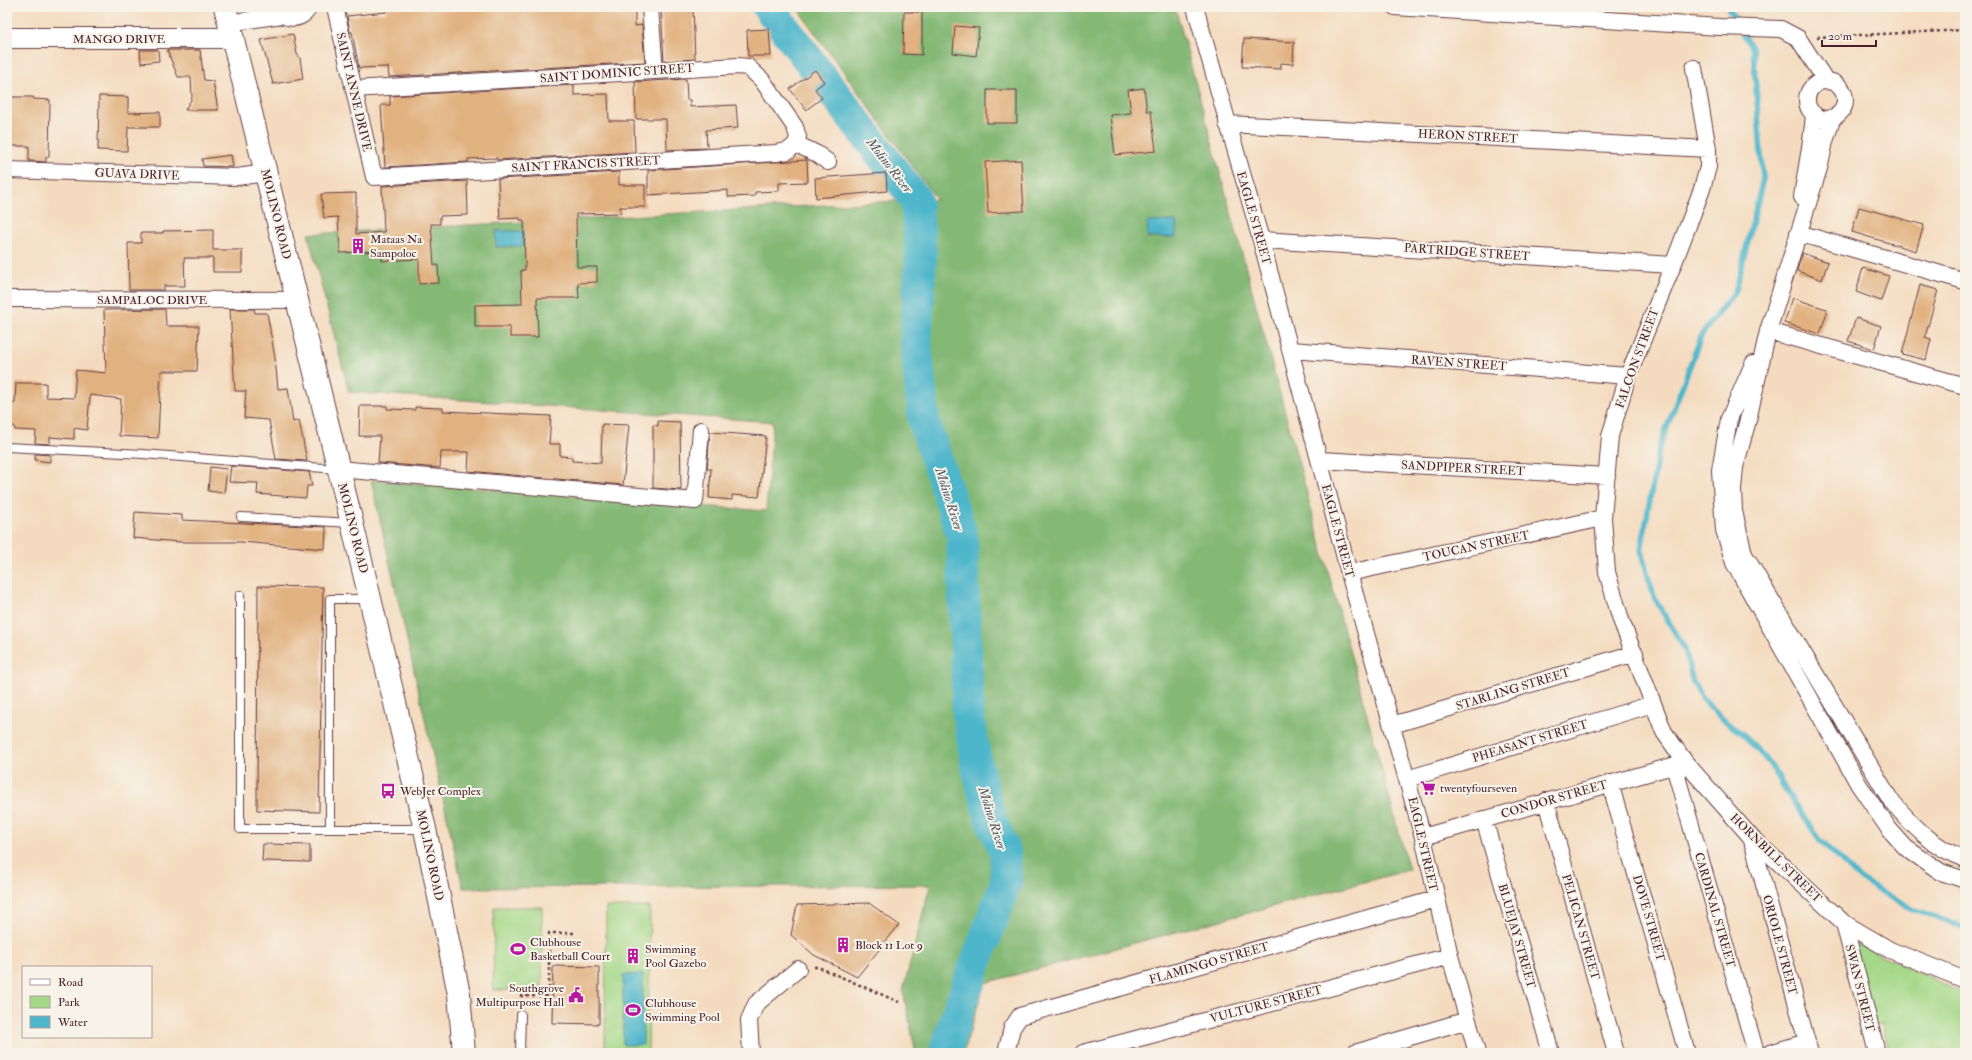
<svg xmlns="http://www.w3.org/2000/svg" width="1972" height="1060" font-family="'IM FELL Double Pica',serif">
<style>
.green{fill:#a4d888;stroke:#777c5a}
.forest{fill:#83b874;stroke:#666c50}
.water{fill:#4db6cb;stroke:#4c6a7b}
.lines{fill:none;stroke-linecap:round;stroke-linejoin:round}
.stream{stroke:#4db6cb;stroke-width:5.5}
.river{stroke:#4db6cb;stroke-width:32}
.building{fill:#e1b17f}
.service-casing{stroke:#643b41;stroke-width:10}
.minor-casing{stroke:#643b41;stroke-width:18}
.tertiary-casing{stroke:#643b41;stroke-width:22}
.primary-casing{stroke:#643b41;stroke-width:24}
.path{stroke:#643b41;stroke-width:2.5;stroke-dasharray:3 3;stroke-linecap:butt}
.service{stroke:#fff;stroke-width:8}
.minor{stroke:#fff;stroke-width:16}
.tertiary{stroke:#fff;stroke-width:20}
.primary{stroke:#fff;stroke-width:22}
.labels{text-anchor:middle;stroke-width:4;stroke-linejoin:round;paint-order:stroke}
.street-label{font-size:12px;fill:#4a1f2b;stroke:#f7f3e8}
.poi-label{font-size:12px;fill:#4a1f2b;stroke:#f7f3e8;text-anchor:start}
.water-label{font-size:13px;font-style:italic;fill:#4b5463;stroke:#f7f3e8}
</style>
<rect width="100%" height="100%" fill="#f7f3e8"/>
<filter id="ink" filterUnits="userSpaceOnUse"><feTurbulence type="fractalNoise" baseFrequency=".025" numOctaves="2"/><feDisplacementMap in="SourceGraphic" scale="8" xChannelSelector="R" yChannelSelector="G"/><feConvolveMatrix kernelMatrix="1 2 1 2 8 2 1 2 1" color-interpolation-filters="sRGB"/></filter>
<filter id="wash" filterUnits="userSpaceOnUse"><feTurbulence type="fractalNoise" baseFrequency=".012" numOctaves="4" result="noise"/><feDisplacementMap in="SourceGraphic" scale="16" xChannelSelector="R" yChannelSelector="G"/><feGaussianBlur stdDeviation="0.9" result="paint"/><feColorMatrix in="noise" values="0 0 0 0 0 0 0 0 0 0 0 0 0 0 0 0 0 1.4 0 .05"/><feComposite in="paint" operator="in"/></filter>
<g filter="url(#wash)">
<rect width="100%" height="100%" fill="#f4dbbf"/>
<path class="green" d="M 494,907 L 542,907 L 542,990 L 493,990 Z
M 606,907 L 650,907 L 648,1053 L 605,1053 Z
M 1850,941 L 1965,994 L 1965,1053 L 1890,1053 L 1882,1024 L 1875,1025 Z"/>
<path class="forest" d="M 796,7 L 1084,7 L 1176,10 L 1409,870 L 985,983 L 963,1053 L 916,1053 L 903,991 L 930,885 L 463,888 L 371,480 L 766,511 L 773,422 L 349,392 L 308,234 L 916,200 L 937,200 Z"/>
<path class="water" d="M 1176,221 L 1176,237 L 1148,238 L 1147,222 Z
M 496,231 L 523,231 L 523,246 L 496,247 Z
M 643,974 L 643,1045 L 623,1045 L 623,975 Z"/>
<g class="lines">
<path class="stream" d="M 1728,7 L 1753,50 L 1763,179 L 1736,290 L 1702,334 L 1659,448 L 1641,551 L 1654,597 L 1685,649 L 1693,683 L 1705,701 L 1720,717 L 1745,736 L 1770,764 L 1788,794 L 1820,840 L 1860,879 L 1904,905 L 1965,928"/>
<path class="river" d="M 768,7 L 916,200 L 921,254 L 916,343 L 924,422 L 962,535 L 968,711 L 976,762 L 990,817 L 1005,852 L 1006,882 L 958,1011 L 945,1053"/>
</g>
<g id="blocks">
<path class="building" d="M 386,7 L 635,7 L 635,26 L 642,25 L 645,62 L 389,77 L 388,67 L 359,68 L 352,32 L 350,32 L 347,16 L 386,12 Z
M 661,7 L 693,7 L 695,59 L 664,61 Z
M 904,12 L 922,12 L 922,55 L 903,54 Z
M 955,26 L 979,28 L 976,56 L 953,53 Z
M 769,29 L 771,56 L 748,56 L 747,30 Z
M 293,34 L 297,54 L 300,58 L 303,79 L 273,84 L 261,40 Z
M 1244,39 L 1294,42 L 1293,64 L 1281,63 L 1281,69 L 1242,67 Z
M 140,50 L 158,50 L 159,61 L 141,63 Z
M 167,50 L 200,50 L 204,80 L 213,81 L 218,110 L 185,110 L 192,98 L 191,77 L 178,77 Z
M 815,70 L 824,82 L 815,89 L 822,98 L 806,110 L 790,89 Z
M 686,79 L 687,100 L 690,100 L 690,107 L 736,105 L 738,128 L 706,130 L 707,148 L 667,150 L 666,119 L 636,119 L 635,82 Z
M 574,85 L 574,95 L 608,94 L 609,121 L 634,121 L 635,152 L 497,160 L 497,158 L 468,159 L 468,162 L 385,167 L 381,105 L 390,105 L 390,96 Z
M 1144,88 L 1147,111 L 1151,111 L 1156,151 L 1115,155 L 1110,115 L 1131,113 L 1128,90 Z
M 987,90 L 1017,90 L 1017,123 L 987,123 Z
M 99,96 L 128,97 L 128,113 L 160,112 L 160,127 L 128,127 L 127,151 L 98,150 Z
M 7,97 L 33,97 L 34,99 L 50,100 L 49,157 L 46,157 L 46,162 L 29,161 L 29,146 L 7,146 Z
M 231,155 L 233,167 L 203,166 L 202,159 Z
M 807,160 L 808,182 L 779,183 L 779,191 L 755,192 L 755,196 L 728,197 L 728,190 L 648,195 L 648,170 Z
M 1021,160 L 1024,211 L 988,213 L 985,162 Z
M 619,172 L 619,185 L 645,185 L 645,207 L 620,207 L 621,213 L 576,214 L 577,267 L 597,267 L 597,282 L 578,283 L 579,298 L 537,298 L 538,337 L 510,337 L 510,327 L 475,327 L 475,305 L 522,304 L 521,270 L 525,270 L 524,220 L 520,220 L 520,218 L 500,219 L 498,179 Z
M 886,173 L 887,191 L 816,198 L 815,178 Z
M 467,181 L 468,215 L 440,216 L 440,224 L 431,224 L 434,265 L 438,265 L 439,283 L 419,284 L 419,259 L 382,261 L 382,251 L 340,253 L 338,217 L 324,218 L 321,194 L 356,193 L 356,234 L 384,232 L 382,186 Z
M 1859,207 L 1924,225 L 1916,251 L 1852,232 Z
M 213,230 L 213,250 L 242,250 L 242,272 L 213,272 L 213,258 L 184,258 L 185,286 L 164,286 L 164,290 L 129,290 L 128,243 L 141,243 L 141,233 L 163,233 L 163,231 Z
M 1802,253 L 1828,262 L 1822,280 L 1797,271 Z
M 1863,268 L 1889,276 L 1881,301 L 1856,292 Z
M 1920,285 L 1938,290 L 1925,337 L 1931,339 L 1926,360 L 1902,354 Z
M 1793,298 L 1826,309 L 1826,315 L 1820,334 L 1784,323 Z
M 165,309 L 166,326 L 199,326 L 197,371 L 161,371 L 158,438 L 119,436 L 121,399 L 90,395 L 87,430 L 74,428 L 74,439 L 50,437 L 50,444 L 35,443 L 36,431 L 15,430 L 14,426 L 7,426 L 7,404 L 15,403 L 16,383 L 46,383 L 46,397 L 74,398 L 76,370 L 106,373 L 104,310 Z
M 230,309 L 254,309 L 255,313 L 267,313 L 275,358 L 278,389 L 288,388 L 293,422 L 299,420 L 307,461 L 276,459 L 269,420 L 244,418 L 246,391 L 235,391 Z
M 1856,318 L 1881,326 L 1874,349 L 1848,341 Z
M 360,406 L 387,406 L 387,409 L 415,410 L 415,407 L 443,408 L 443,411 L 551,416 L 549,444 L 560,444 L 560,456 L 572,457 L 572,461 L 601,463 L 602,424 L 629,425 L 623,485 L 468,471 L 469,452 L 441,452 L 440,468 L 378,463 L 380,436 L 359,436 Z
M 658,421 L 680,422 L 681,490 L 653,488 L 653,425 L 658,426 Z
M 710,432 L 766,436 L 759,497 L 732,495 L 732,500 L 709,498 L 711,469 L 707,469 Z
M 35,454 L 50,455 L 50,462 L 35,460 Z
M 231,466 L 309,472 L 312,486 L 307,486 L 306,498 L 257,494 L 258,483 L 229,482 Z
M 210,467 L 227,469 L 224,493 L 208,491 Z
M 135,512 L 182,515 L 182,520 L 326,527 L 325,549 L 241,542 L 180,542 L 133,538 Z
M 258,586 L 323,587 L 319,812 L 257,810 Z
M 263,844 L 310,845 L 310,862 L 262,861 Z
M 869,903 L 899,925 L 857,977 L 814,955 L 791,935 L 797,905 Z
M 553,966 L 599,967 L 599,1024 L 552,1023 Z"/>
</g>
</g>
<g filter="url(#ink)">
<use href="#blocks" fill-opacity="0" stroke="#643b41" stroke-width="1"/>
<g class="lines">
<g class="service-casing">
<path id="service" d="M 7,447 L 143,454 L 337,469
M 241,517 L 352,523
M 240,595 L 240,829 L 330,829
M 370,599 L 330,599 L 330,829 L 425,829
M 520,1053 L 521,1015"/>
</g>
<g class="minor-casing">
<path id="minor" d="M 276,7 C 283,21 302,22 309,7
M 335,7 L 374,177 L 776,153 L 788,151 L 796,144
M 650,7 L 655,71
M 1195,7 L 1261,240 L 1349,573 L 1423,837 L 1450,956 L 1477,1053
M 1395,7 L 1720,27 L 1781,29 L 1798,38 L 1826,81
M 229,23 L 282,15
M 1694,68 L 1708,149 L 1708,167 L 1702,189 L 1673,265 L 1628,376 L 1610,436 L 1603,518 L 1607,572 L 1621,620 L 1664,732 L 1685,762 L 1751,837 L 1844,923 L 1890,950 L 1965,980
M1807 100a19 19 0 1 1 38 0a19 19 0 1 1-38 0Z
M 354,89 L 738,66 L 748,67 L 762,80 L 795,127 L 798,137 L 796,144
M 1833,117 L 1825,141 L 1820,165 L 1768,331 L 1748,420 L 1735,467 L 1733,490 L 1734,511 L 1744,554 L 1890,799 C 1911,824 1933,848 1965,859
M 1227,124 L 1708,149
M 796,144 L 817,154 L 828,162
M 7,170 L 237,177 L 266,173
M 1802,197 C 1806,169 1812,142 1814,114
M 1798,233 L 1965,281
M 1261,240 L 1673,265
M 7,299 L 297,300
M 1768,331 L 1965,386
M 1291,350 L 1628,376
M 1753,364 L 1729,419 L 1720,470 L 1724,530 L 1734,563 L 1859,785 L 1889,829 L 1906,848 L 1941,872 L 1965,880
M 1320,460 L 1607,476
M 339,469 L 695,501 L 701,430
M 1349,573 L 1603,518
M 1392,725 L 1635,653
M 1674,766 L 1756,1053
M 1407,779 L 1653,704
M 1610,783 L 1687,1053
M 1546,801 L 1616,1053
M 1484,819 L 1551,1053
M 1423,837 L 1683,763
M 1751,837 L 1810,1053
M 1844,923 L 1877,1053
M 751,1053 L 749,1020 L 756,1004 L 798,969
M 1006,1053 L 1012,1028 L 1020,1016 L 1436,899
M 1083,1053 L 1450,956
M 1355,1053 L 1468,1020
M 1770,1053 L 1807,1042"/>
</g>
<g class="tertiary-casing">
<path id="tertiary" d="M 7,38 L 232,38"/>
</g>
<g class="primary-casing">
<path id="primary" d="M 225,7 L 352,523 L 425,829 L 459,994 L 464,1053"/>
</g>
<path class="path" d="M 1817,37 L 1965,30
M 814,967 L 818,967 L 899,1002
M 521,1003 L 521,996 L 549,996 L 549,933 L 574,933"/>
<use href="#service" class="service"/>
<use href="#minor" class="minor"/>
<use href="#tertiary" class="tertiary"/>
<use href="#primary" class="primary"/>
</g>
</g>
<defs>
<g id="building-bare" transform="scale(1.2)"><path d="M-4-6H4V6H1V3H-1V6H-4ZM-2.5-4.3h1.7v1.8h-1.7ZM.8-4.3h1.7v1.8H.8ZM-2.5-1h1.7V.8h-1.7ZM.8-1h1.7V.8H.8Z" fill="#b5179e" stroke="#f7f3e8" stroke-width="2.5" paint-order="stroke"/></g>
<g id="supermarket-bare" transform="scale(1.2)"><path d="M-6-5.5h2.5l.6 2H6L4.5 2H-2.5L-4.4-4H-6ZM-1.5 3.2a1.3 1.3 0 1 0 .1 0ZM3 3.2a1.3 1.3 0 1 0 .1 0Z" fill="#b5179e" stroke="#f7f3e8" stroke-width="2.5" paint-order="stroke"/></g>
<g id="bus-bare" transform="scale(1.2)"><path d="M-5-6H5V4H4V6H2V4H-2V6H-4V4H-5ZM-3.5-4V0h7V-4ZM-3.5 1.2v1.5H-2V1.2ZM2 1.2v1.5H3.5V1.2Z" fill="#b5179e" stroke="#f7f3e8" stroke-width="2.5" paint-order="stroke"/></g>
<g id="stadium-bare" transform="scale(1.2)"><path d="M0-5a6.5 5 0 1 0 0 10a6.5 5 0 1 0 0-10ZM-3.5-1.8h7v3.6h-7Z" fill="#b5179e" stroke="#f7f3e8" stroke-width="2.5" paint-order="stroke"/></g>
<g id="civic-bare" transform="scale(1.2)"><path d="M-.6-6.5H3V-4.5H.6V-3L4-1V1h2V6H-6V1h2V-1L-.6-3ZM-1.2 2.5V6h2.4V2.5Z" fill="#b5179e" stroke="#f7f3e8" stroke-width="2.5" paint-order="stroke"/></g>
</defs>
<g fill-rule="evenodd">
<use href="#building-bare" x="358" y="246"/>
<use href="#supermarket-bare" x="1428" y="788"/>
<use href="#bus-bare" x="388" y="791"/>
<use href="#building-bare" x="843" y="945"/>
<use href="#stadium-bare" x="518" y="949"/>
<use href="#building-bare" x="633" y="956"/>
<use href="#civic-bare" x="576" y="995"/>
<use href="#stadium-bare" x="633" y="1010"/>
</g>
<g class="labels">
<g class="street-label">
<text x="119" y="43">MANGO DRIVE</text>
<text transform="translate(617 73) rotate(-4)" y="4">SAINT DOMINIC STREET</text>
<text transform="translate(354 92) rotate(77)" y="4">SAINT ANNE DRIVE</text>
<text transform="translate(1468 136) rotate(3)" y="4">HERON STREET</text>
<text transform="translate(586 164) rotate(-3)" y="4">SAINT FRANCIS STREET</text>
<text transform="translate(137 174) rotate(2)" y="4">GUAVA DRIVE</text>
<text transform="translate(276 214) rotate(76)" y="4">MOLINO ROAD</text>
<text transform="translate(1254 218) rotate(74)" y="4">EAGLE STREET</text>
<text transform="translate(1467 252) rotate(4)" y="4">PARTRIDGE STREET</text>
<text x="152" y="304">SAMPALOC DRIVE</text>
<text transform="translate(1637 358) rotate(-70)" y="4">FALCON STREET</text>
<text transform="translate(1459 363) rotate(4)" y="4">RAVEN STREET</text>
<text transform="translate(1463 468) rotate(3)" y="4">SANDPIPER STREET</text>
<text transform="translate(353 528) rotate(76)" y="4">MOLINO ROAD</text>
<text transform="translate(1338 531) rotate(75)" y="4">EAGLE STREET</text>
<text transform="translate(1476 546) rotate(-12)" y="4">TOUCAN STREET</text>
<text transform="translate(1513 689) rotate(-17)" y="4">STARLING STREET</text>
<text transform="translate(1530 741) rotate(-17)" y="4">PHEASANT STREET</text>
<text transform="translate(1554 799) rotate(-16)" y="4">CONDOR STREET</text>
<text transform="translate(1423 844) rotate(77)" y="4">EAGLE STREET</text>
<text transform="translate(430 855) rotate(78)" y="4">MOLINO ROAD</text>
<text transform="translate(1776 858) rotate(44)" y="4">HORNBILL STREET</text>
<text transform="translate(1715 910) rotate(74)" y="4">CARDINAL STREET</text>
<text transform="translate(1649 918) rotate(74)" y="4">DOVE STREET</text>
<text transform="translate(1581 927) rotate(74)" y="4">PELICAN STREET</text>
<text transform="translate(1517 936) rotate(74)" y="4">BLUEJAY STREET</text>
<text transform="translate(1780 945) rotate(75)" y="4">ORIOLE STREET</text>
<text transform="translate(1209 963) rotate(-16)" y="4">FLAMINGO STREET</text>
<text transform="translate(1860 988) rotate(76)" y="4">SWAN STREET</text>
<text transform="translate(1266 1004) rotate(-15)" y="4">VULTURE STREET</text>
</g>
<g class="poi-label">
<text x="370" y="243">Mataas Na<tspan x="370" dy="14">Sampoloc</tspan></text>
<text x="1440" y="792">twentyfourseven</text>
<text x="400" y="795">WebJet Complex</text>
<text x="530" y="946">Clubhouse<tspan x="530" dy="14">Basketball Court</tspan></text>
<text x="855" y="949">Block 11 Lot 9</text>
<text x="645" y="953">Swimming<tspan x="645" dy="14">Pool Gazebo</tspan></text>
<text x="564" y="992" text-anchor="end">Southgrove<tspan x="564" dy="14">Multipurpose Hall</tspan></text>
<text x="645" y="1007">Clubhouse<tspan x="645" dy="14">Swimming Pool</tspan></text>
</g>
<g class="water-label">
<text transform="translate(890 165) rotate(52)" y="5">Molino River</text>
<text transform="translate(950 499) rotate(72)" y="5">Molino River</text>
<text transform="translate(993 818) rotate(72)" y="5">Molino River</text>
</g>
</g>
<rect width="1972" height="1060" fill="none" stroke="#f7f3e8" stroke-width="24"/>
<rect x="22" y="966" width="130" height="72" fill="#f7f3e8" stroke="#b29e9c"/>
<rect x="30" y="979" width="20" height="6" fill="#ffffff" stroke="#b29e9c"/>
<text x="58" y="986" font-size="12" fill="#4a1f2b">Road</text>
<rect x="30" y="996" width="20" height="12" fill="#a4d888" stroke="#b29e9c"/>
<text x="58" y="1006" font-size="12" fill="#4a1f2b">Park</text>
<rect x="30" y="1016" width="20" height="12" fill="#4db6cb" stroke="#b29e9c"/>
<text x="58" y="1026" font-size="12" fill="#4a1f2b">Water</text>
<path d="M1822 40v6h54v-6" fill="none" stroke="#4a1f2b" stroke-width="2"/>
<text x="1828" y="40" font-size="12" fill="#4a1f2b" stroke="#f7f3e8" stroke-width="3" paint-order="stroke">20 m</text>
</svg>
